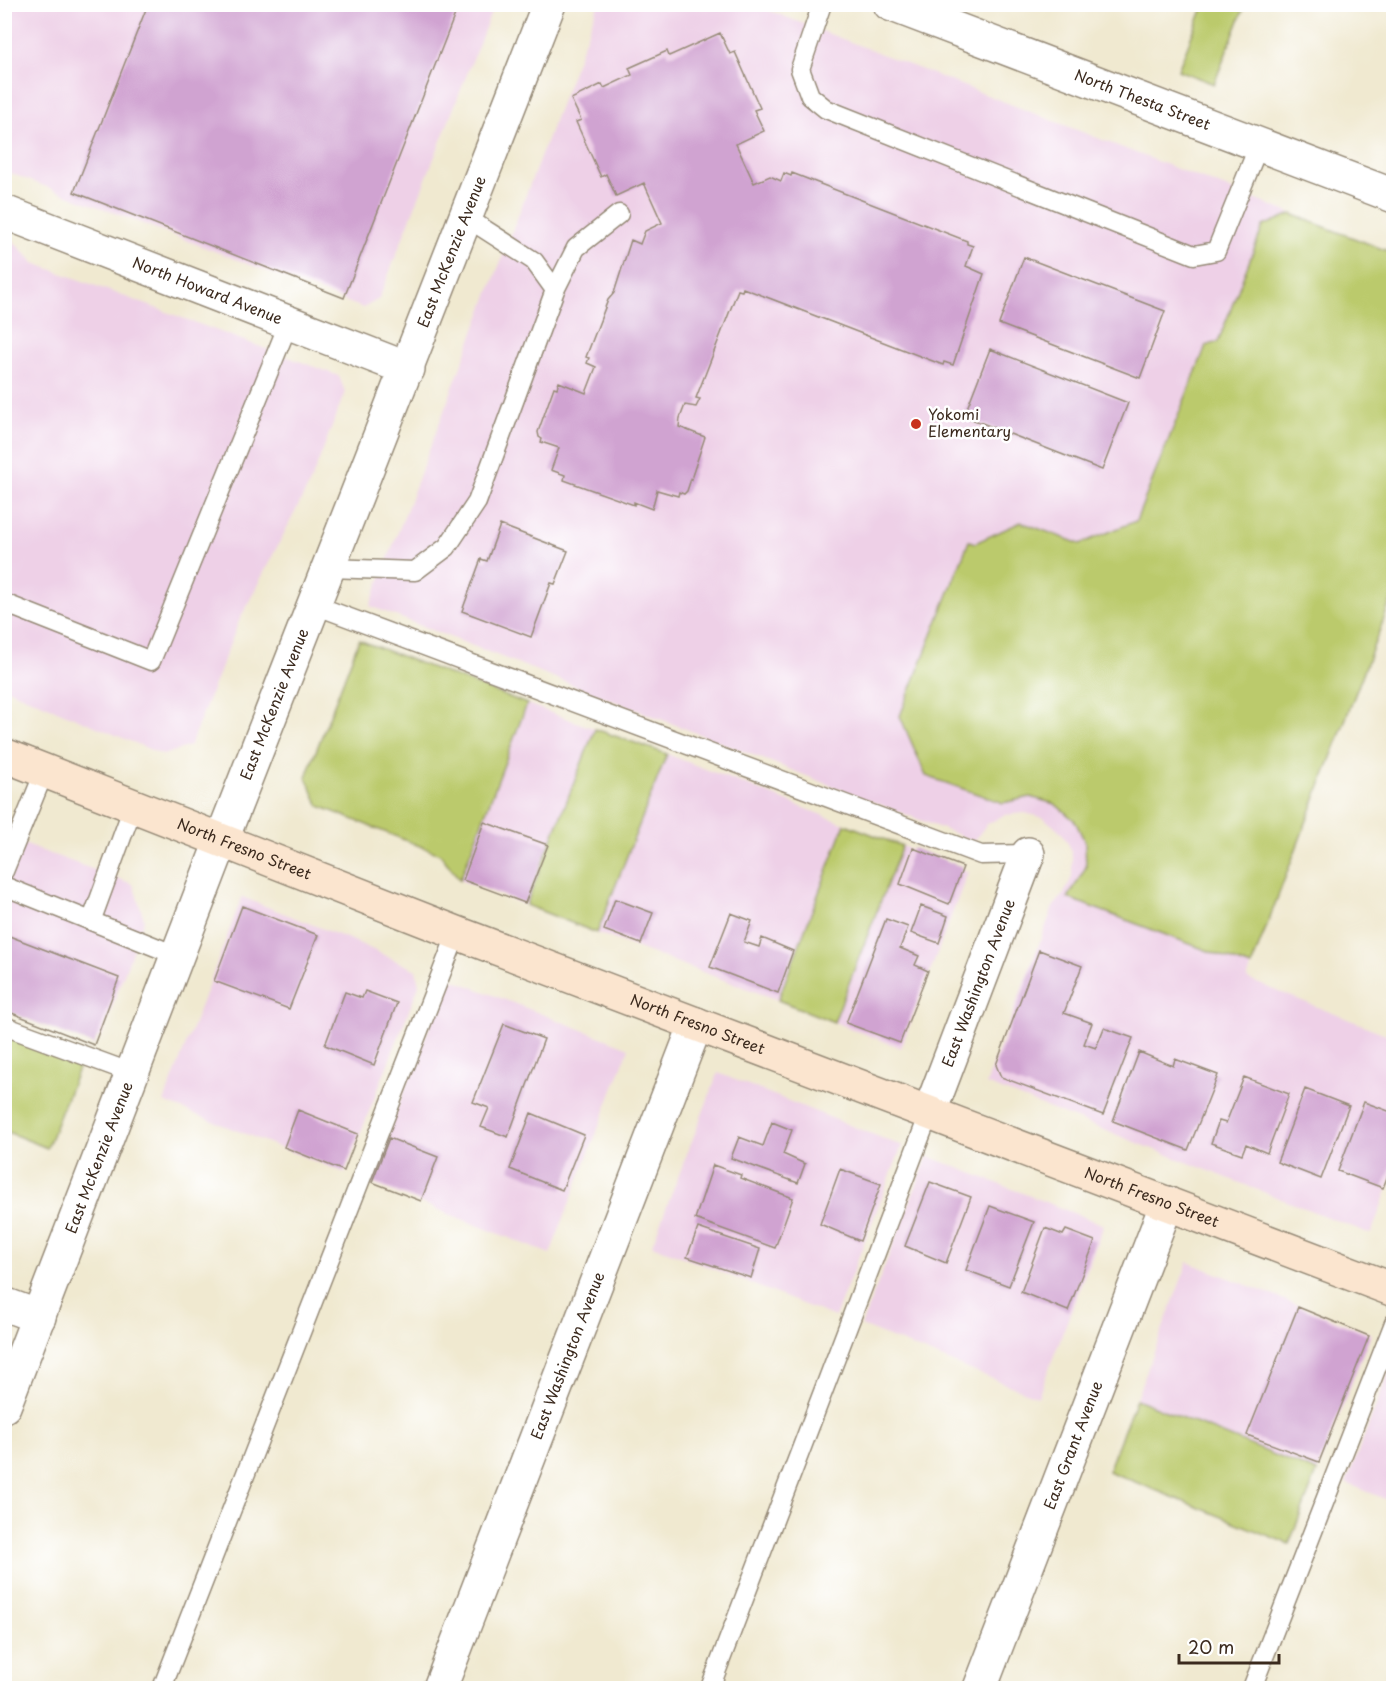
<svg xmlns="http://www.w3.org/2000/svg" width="1398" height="1693" font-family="'Playpen Sans',sans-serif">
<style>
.built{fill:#eed0e7}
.green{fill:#bbca6c;stroke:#7b7a45;stroke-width:1.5}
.building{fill:#d0a3d1}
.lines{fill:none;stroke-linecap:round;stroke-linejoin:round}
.lane-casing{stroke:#968a77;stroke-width:21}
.street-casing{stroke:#968a77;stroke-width:36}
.secondary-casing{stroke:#968a77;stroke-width:36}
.lane{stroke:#fff;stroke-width:18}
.street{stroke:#fff;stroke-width:33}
.secondary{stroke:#fbe5cf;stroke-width:33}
.poi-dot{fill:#c8321e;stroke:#fff;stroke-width:2}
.labels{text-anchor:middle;stroke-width:5;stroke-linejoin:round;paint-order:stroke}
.street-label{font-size:15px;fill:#3b2a1e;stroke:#fff}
.poi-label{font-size:15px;fill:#3b2a1e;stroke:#fff;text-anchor:start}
</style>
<rect width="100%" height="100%" fill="#fff"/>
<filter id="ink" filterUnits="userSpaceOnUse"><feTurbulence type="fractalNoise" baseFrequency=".0167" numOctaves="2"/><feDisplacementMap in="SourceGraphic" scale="12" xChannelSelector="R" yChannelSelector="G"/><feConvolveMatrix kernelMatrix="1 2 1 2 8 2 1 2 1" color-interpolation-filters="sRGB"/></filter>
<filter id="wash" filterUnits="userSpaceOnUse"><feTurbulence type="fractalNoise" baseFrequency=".008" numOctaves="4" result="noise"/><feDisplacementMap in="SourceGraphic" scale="24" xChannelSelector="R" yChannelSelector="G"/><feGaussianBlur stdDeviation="1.35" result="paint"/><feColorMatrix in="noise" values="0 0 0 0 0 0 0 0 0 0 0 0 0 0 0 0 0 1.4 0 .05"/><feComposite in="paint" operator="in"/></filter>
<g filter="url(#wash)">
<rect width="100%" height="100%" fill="#f0e9d0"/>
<path class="built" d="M 4,5 L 494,5 L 379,299 L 363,308 L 5,171 Z
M 598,5 L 755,5 L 1393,253 L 1393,595 L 1247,979 L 1393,1037 L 1393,1174 L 1371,1234 L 986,1084 L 1053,907 L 1064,894 L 1072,877 L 1072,856 L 1069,845 L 1062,833 L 1044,818 L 1025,813 L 1004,815 L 986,825 L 974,841 L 370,606 Z
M 4,231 L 34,263 L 339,376 L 345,392 L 311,481 L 239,621 L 190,746 L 163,755 L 5,688 Z
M 527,704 L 595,729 L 526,905 L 460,880 Z
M 667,754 L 845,824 L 778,1000 L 597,933 Z
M 4,837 L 133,884 L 144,919 L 101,1038 L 5,1000 Z
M 902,846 L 968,872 L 901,1048 L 834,1022 Z
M 242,897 L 354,941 L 416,970 L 419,985 L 345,1173 L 164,1102 Z
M 449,978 L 629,1048 L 550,1254 L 368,1182 Z
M 718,1073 L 902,1146 L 835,1317 L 652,1245 Z
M 928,1156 L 1104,1225 L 1038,1397 L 861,1326 Z
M 1188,1262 L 1371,1334 L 1317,1472 L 1136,1399 Z
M 1393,1362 L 1393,1502 L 1346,1483 Z"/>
<path class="green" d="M 1204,5 L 1245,5 L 1214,84 L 1178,70 Z
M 1291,214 L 1393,253 L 1393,595 L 1251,967 L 1068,898 L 1086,867 L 1085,842 L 1075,821 L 1055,804 L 1030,797 L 1003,803 L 926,776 L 900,716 L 969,541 L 975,543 L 1021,522 L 1080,544 L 1136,521 L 1206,346 L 1218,342 L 1263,226 Z
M 359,640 L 527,704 L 460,880 L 440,854 L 319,806 L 306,777 Z
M 595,729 L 667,754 L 597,933 L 526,905 Z
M 845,824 L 902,846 L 834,1022 L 778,1000 Z
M 4,1025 L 83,1056 L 47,1148 L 5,1131 Z
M 1136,1399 L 1317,1472 L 1289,1544 L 1108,1471 Z"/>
<g id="blocks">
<path class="building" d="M 148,4 L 459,4 L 344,298 L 74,192 Z
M 720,33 L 730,54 L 735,52 L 760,108 L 754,110 L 764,131 L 736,144 L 754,183 L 770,176 L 781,181 L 784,173 L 791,176 L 792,173 L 967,241 L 967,244 L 973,246 L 966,266 L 984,274 L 953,365 L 944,362 L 943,365 L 743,288 L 742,291 L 738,290 L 696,398 L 700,399 L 696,407 L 685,405 L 680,418 L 679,427 L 705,437 L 687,491 L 684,494 L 679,492 L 678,496 L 657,490 L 652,509 L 634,502 L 634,505 L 564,480 L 565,475 L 551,470 L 559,448 L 541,442 L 542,439 L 539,437 L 538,432 L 554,387 L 557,388 L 559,382 L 586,393 L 596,367 L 587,363 L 589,358 L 586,357 L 608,300 L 614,293 L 631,240 L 640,244 L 645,231 L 662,223 L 644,183 L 616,196 L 606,174 L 601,177 L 576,122 L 581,120 L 571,99 L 602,84 L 604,88 L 632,75 L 629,68 L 667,51 L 669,56 Z
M 1024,257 L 1165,311 L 1140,378 L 999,324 Z
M 990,349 L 1128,403 L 1102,470 L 964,416 Z
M 500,525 L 568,551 L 555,584 L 551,583 L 531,637 L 462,611 L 481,559 L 487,561 Z
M 484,822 L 548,845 L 525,903 L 463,880 Z
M 913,848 L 963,867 L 949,904 L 900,884 Z
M 615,899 L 653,913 L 641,944 L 604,930 Z
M 242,906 L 318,935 L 289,1009 L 214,981 Z
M 921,906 L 948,916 L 939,943 L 911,933 Z
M 731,913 L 752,921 L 744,942 L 759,947 L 762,938 L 793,951 L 778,993 L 710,967 Z
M 886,919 L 908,927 L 900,948 L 919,956 L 915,965 L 928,971 L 900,1043 L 846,1023 Z
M 4,934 L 119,978 L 94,1045 L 4,1010 Z
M 1039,950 L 1082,966 L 1064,1013 L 1092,1023 L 1084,1044 L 1096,1048 L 1104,1028 L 1133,1038 L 1103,1115 L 1001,1077 L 996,1065 Z
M 365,991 L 397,1003 L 374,1065 L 325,1045 L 345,992 L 362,998 Z
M 504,1024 L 544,1039 L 508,1137 L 481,1127 L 489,1108 L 473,1102 Z
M 1139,1052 L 1173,1066 L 1175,1059 L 1218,1075 L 1188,1150 L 1113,1121 Z
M 1244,1077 L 1289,1094 L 1267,1153 L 1246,1144 L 1242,1154 L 1211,1143 L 1219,1121 L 1226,1123 Z
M 1305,1089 L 1349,1106 L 1321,1179 L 1277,1162 Z
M 1364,1102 L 1394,1113 L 1394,1160 L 1383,1188 L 1338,1171 Z
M 298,1110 L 358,1134 L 344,1171 L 284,1147 Z
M 531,1113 L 584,1135 L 562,1190 L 510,1169 Z
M 772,1122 L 792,1130 L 783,1154 L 805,1164 L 798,1183 L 731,1158 L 739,1137 L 763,1146 Z
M 389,1138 L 438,1157 L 421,1201 L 372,1182 Z
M 713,1165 L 741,1175 L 740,1178 L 793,1198 L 775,1248 L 695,1219 Z
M 840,1169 L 881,1184 L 860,1241 L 820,1224 Z
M 930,1182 L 971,1197 L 946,1263 L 905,1246 Z
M 990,1206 L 1034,1222 L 1009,1286 L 966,1270 Z
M 698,1228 L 760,1249 L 751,1278 L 687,1257 Z
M 1045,1228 L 1063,1235 L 1066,1230 L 1095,1241 L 1068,1311 L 1021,1292 Z
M 1298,1307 L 1369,1336 L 1319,1462 L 1247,1435 Z"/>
</g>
</g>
<g filter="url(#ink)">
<use href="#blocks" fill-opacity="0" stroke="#968a77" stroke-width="1.5"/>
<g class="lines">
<g class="lane-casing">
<path id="lane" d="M 822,4 L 800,69 L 810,96 L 826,109 L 1194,255 L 1216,251 L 1259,145
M 467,218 L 534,261 L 555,290
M 329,568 L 415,571 L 447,547 L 477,502 L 555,290 L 576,248 L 619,214
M 4,603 L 151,661 L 289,322
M 315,605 L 981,855 L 1028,854
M 4,871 L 45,770
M 4,886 L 178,956
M 92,919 L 134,804
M 4,1026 L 132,1073
M 162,1688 L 457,933
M 710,1688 L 929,1114
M 1252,1688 L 1394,1323"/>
</g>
<g class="street-casing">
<g id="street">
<path id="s1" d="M 890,4 L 1394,196"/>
<path id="s2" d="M 4,212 L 408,369"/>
<path id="s3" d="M 929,1114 L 1028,854"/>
<path d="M 4,1304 L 39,1317"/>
<path id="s4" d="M 4,1406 L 222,839 L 549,4"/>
<path id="s5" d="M 440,1688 L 696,1024"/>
<path id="s6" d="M 980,1688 L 1167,1203"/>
</g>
</g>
<g class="secondary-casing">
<g id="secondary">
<path id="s7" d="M 4,755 L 457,933 L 1394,1290"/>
</g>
</g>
<use href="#lane" class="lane"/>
<use href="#street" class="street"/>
<use href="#secondary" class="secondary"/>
</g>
</g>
<circle class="poi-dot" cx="916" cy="424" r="6"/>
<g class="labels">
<g class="street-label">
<text dy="5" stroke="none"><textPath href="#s1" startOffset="270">North Thesta Street</textPath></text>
<text dy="5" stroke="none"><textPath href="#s4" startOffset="1238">East McKenzie Avenue</textPath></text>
<text dy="5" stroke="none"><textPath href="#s2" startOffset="218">North Howard Avenue</textPath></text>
<text dy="5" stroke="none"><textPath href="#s4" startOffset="752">East McKenzie Avenue</textPath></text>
<text dy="5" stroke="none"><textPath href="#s7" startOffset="258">North Fresno Street</textPath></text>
<text dy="5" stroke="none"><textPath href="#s3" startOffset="140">East Washington Avenue</textPath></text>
<text dy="5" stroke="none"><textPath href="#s7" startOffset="744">North Fresno Street</textPath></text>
<text dy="5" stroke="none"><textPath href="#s4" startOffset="266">East McKenzie Avenue</textPath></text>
<text dy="5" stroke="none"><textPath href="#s7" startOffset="1230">North Fresno Street</textPath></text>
<text dy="5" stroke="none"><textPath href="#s5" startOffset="356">East Washington Avenue</textPath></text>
<text dy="5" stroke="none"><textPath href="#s6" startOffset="260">East Grant Avenue</textPath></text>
</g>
<g class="poi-label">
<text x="928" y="420">Yokomi<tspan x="928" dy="17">Elementary</tspan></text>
</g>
</g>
<rect width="1398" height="1693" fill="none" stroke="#fff" stroke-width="24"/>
<path d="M1179 1654v9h100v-9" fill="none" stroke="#3b2a1e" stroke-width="3"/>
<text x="1188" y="1654" font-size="18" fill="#3b2a1e" stroke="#ffffff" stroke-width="4.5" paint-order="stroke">20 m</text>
</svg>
